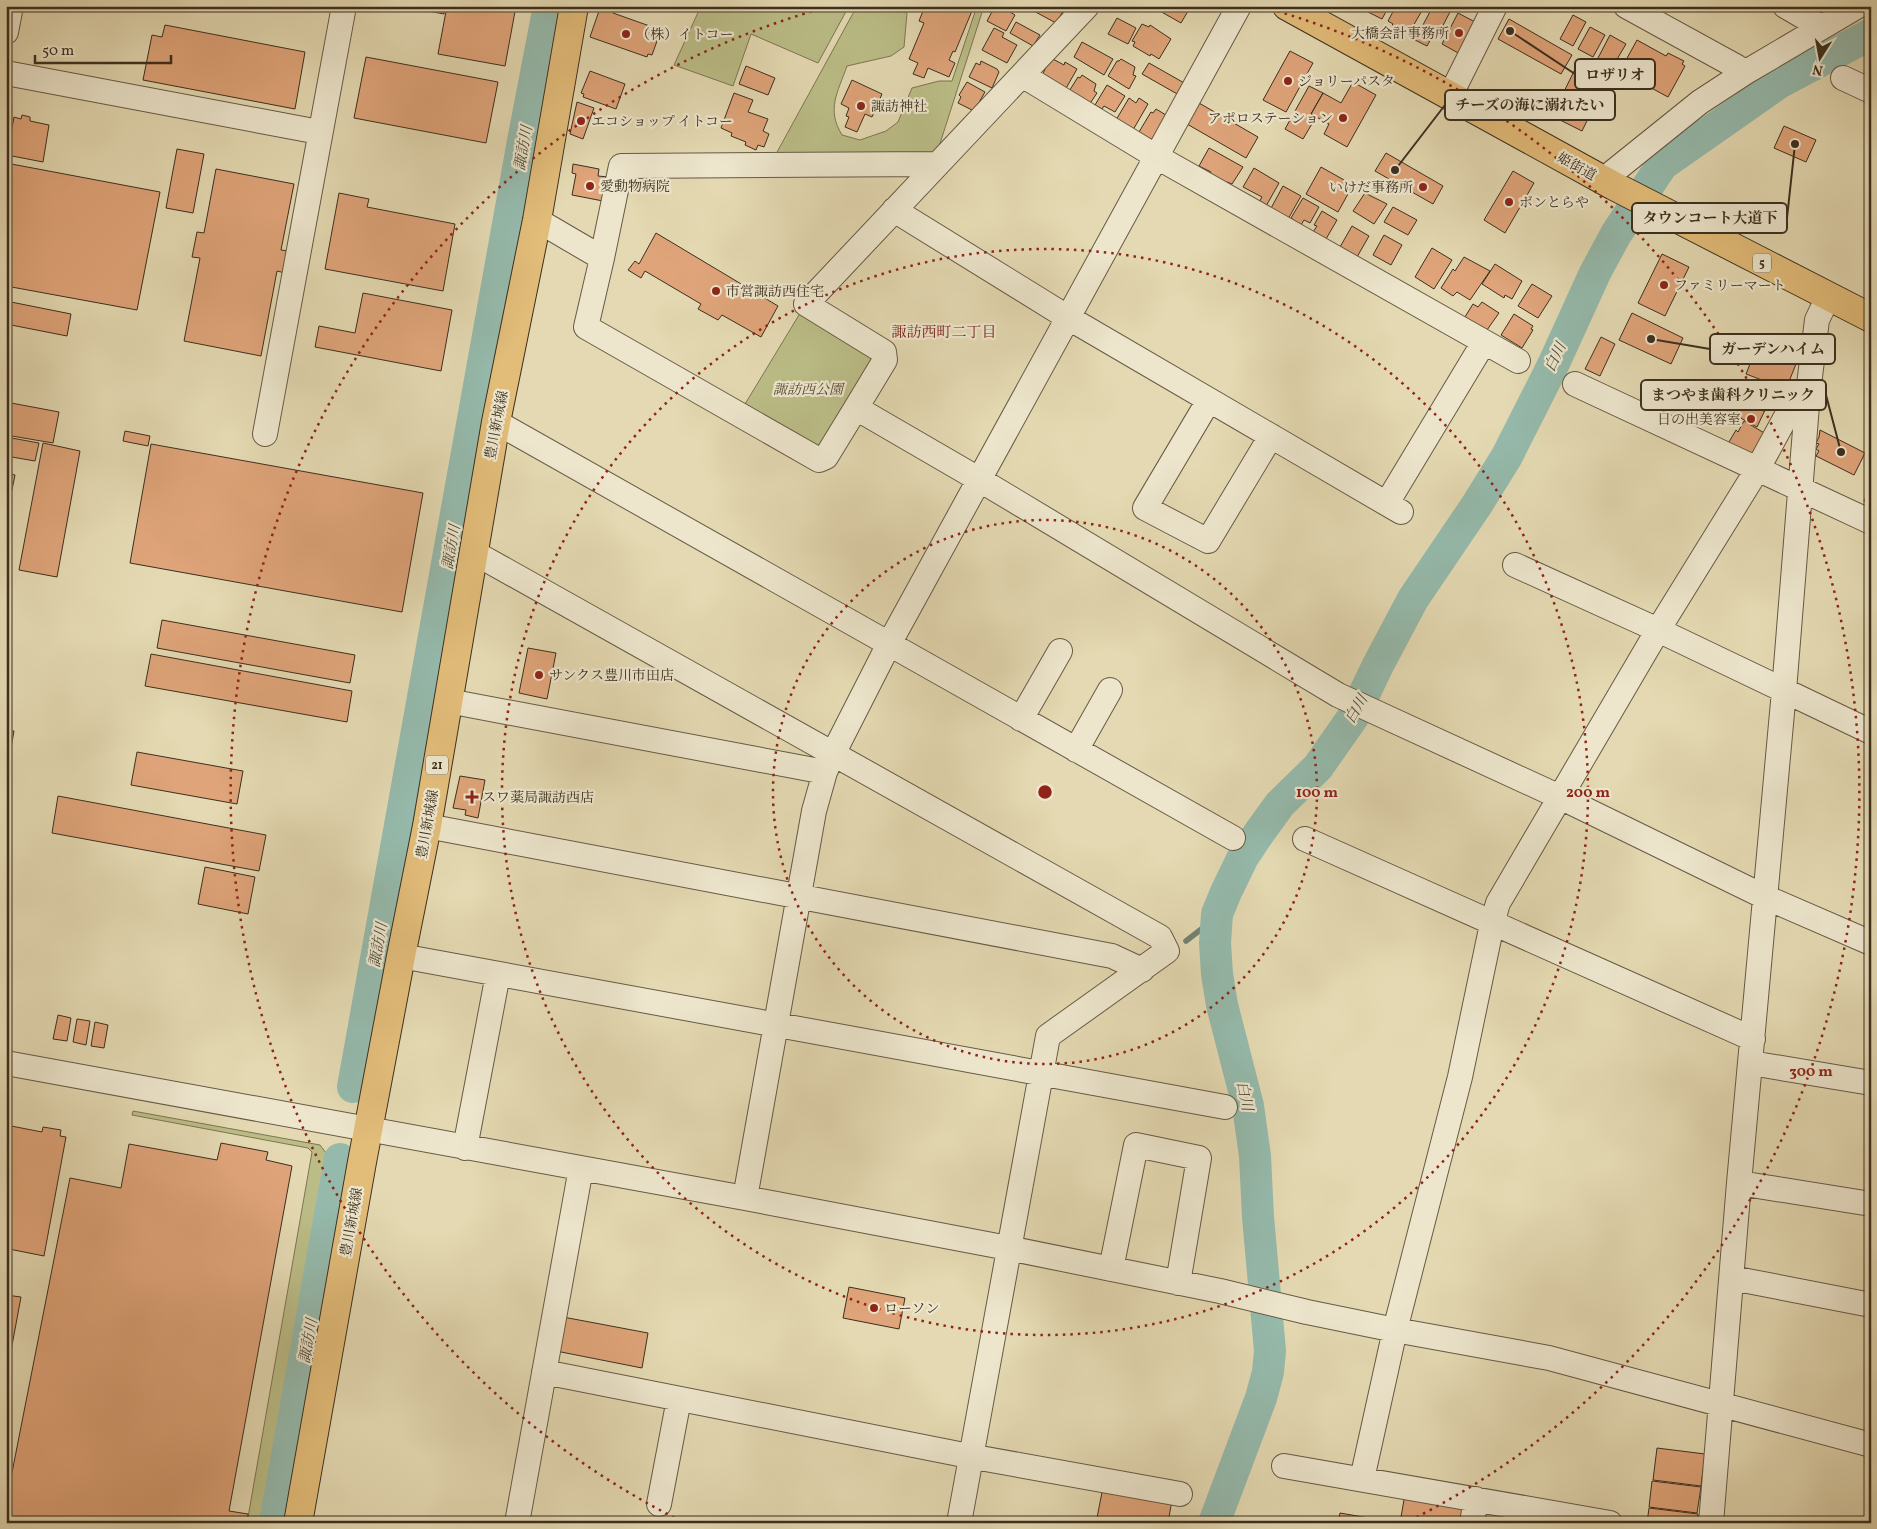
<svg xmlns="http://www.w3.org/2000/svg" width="1877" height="1529" font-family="Vollkorn,'Noto Serif JP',serif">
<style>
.green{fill:#bbbd87;stroke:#7c7653}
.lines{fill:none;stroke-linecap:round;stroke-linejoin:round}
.stream{stroke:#718274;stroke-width:5.5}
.river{stroke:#95baac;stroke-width:32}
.building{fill:#dfa479;stroke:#3c2f1f}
.minor-casing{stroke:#665a44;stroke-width:26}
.major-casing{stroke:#3c2f1f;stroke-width:30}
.minor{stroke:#ede6cd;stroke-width:24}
.major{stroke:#e2bc79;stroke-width:28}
.ring{fill:none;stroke:#8f2418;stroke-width:2.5;stroke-dasharray:2.5 5}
.poi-dot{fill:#8f2418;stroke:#ede6cd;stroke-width:2}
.labels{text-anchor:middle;stroke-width:4.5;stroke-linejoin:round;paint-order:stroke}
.shield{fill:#ede6cd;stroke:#716653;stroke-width:1}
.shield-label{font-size:12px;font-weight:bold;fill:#3c2f1f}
.poi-label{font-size:14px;fill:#3c2f1f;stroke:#ede6cd;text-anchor:start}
.street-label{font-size:14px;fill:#3c2f1f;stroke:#ede6cd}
.park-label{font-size:14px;font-style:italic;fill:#554b34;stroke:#ede6cd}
.water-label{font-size:15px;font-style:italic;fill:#4e4b3b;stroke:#ede6cd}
.neighbourhood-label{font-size:15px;fill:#7a1f14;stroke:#ede6cd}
.centre{fill:#8f2418;stroke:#ede6cd;stroke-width:2.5}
.ring-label{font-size:15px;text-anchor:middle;font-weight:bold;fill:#8f2418;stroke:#ede6cd;stroke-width:4.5;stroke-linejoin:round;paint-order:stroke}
.leader{fill:none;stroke:#3c2f1f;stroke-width:2}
.callout-dot{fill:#3c2f1f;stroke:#ede6cd;stroke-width:2}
.callout{fill:#ede6cd;stroke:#3c2f1f;stroke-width:2}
.callout-label{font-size:15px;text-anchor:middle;font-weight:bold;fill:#3c2f1f}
</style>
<rect width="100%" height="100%" fill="#e4d9b2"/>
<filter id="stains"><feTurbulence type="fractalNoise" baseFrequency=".004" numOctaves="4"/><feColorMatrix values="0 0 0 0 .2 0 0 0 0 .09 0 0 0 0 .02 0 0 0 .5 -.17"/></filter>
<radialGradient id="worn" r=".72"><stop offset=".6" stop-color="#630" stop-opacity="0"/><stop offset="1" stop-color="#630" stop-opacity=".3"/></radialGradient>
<path class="green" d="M 701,6 L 849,6 L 818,63 L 751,34 L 733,86 L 674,65 Z
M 857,6 L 890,6 L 907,13 L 904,47 L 891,56 L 847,66 C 838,92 826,109 842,135 L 860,140 L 886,131 L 898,122 L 912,88 L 939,81 L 952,81 L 977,6 L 984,6 L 936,156 L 776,154 Z
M 802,310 L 874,353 L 876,364 L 825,451 L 742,409 Z
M 133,1111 L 320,1145 L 333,1162 L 269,1523 L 247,1523 L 312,1152 L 308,1148 L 132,1115 Z"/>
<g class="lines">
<path class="stream" d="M 1186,941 L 1204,927 L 1217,914"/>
<path class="river" d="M 353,1087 L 523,141 L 549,6
M 275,1523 L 340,1159
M 1214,1523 L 1261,1398 L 1268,1372 L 1270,1351 L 1258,1217 L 1255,1156 L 1248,1106 L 1222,1005 L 1217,974 L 1215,943 L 1217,914 L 1226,892 L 1243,857 L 1259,833 L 1280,804 L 1318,767 L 1353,717 L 1378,665 L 1413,599 L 1478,503 L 1507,456 L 1554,363 L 1595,273 L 1616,234 L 1662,165 L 1779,83 L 1871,34"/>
</g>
<path class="building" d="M 402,6 L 445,6 L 444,14 Z
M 447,6 L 516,6 L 505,66 L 438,54 Z
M 603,6 L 609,6 L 612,8 L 613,13 L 661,30 L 652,55 L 648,54 L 647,57 L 590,37 L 600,8 Z
M 925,6 L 930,8 L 930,6 L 974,6 L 955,52 L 953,51 L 949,60 L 955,63 L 949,77 L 928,68 L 924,78 L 913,74 L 918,63 L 909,59 L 924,23 L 919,21 Z
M 995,6 L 1000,6 L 1015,15 L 1006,31 L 987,21 Z
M 1032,6 L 1066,6 L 1056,23 L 1030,9 Z
M 1151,6 L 1191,6 L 1181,23 Z
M 1366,6 L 1389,6 L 1382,19 L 1364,10 Z
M 1396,6 L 1424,7 L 1408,35 L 1392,25 L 1393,24 L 1388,21 Z
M 1433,6 L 1453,6 L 1437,37 L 1433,35 L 1427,46 L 1415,40 Z
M 1458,13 L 1477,23 L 1460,54 L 1442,44 Z
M 1573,15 L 1586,22 L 1573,46 L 1560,39 Z
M 1117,18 L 1136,28 L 1128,44 L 1108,34 Z
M 1509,19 L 1572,55 L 1561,74 L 1498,39 Z
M 1016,22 L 1040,35 L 1033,46 L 1010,33 Z
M 1142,24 L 1149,27 L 1150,25 L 1171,39 L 1159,59 L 1151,54 L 1150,56 L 1133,46 L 1135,42 L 1132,41 Z
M 165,25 L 305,52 L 295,109 L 143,80 L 152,35 L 162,37 Z
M 1590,27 L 1605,35 L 1593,57 L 1578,49 Z
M 994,28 L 1004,33 L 1002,37 L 1017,45 L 1007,63 L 982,50 Z
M 1610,35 L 1626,44 L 1613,66 L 1598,58 Z
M 1637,40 L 1666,56 L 1668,53 L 1684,61 L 1682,64 L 1685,66 L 1668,97 L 1620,71 Z
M 1082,42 L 1113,59 L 1104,75 L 1074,57 Z
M 1290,51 L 1313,63 L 1286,112 L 1263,100 Z
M 366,57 L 498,82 L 486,143 L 354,118 Z
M 1051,58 L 1064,65 L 1065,62 L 1077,69 L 1065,90 L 1041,77 Z
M 1121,59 L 1135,67 L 1133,75 L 1136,76 L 1129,89 L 1108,76 L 1117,61 L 1119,61 Z
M 981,61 L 997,69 L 999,72 L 992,88 L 969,77 L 976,63 L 980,65 Z
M 1579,61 L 1609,76 L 1582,131 L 1552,116 Z
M 1149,63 L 1186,84 L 1179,95 L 1142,74 Z
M 746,66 L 775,78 L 768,95 L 739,84 Z
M 590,71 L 625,84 L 616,109 L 583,97 L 584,94 L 581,93 Z
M 1082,75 L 1096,84 L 1094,91 L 1097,93 L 1089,105 L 1068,93 L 1078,77 L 1080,78 Z
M 852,80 L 882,94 L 872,117 L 865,114 L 857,132 L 845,127 L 849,117 L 846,116 L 849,108 L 841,104 Z
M 967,82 L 985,92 L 974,111 L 958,103 L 961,97 L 959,95 Z
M 1353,82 L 1376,95 L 1347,147 L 1324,134 L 1329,124 L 1311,114 L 1323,93 L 1341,103 Z
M 1107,85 L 1125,96 L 1115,112 L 1104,106 L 1102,109 L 1095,105 Z
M 1309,86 L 1323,93 L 1311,114 L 1316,117 L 1303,139 L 1285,129 Z
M 734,93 L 753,100 L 748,112 L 768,119 L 763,131 L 769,134 L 764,147 L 758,145 L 756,150 L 745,145 L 746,142 L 731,136 L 732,133 L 721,128 Z
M 1129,98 L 1136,103 L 1139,98 L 1148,104 L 1133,130 L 1116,120 Z
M 577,102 L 594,108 L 583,139 L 570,134 Z
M 1199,103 L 1258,137 L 1246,158 L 1187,124 Z
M 1156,109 L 1166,115 L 1163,120 L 1166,122 L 1154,141 L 1139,132 L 1151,112 L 1153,113 Z
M 22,115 L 30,117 L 30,121 L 49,125 L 43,162 L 7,155 L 14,117 L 21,119 Z
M 1784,126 L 1816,140 L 1806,162 L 1774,148 Z
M 1209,148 L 1243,167 L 1232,184 L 1227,182 L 1224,186 L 1208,177 L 1211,172 L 1199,166 Z
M 177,149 L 204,154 L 193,213 L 166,208 Z
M 1386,153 L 1443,186 L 1433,204 L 1375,171 Z
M 6,163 L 160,192 L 137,310 L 6,286 Z
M 573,164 L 599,169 L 598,176 L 608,177 L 603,201 L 572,195 L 576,174 L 572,173 Z
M 1321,167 L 1353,185 L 1338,212 L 1306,194 Z
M 1254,168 L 1279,183 L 1265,208 L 1258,204 L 1262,197 L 1243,187 Z
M 216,169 L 294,184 L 281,250 L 289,251 L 285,273 L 277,271 L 261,356 L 184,341 L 200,258 L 192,257 L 197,232 L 204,233 Z
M 1513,171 L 1534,183 L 1505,233 L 1484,220 Z
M 1283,186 L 1301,196 L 1287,221 L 1270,210 Z
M 339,193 L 369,199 L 367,207 L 455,224 L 443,291 L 325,269 Z
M 1365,193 L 1387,204 L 1374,224 L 1353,211 Z
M 1303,198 L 1319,207 L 1310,223 L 1304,220 L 1301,225 L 1291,218 Z
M 1393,207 L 1417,220 L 1408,235 L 1384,222 Z
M 1322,211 L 1337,220 L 1326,239 L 1313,232 L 1317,226 L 1314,225 Z
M 1352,226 L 1369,236 L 1357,257 L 1340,247 Z
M 656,233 L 778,306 L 761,337 L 722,315 L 718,320 L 698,309 L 701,304 L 645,271 L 641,278 L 628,270 L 635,261 L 639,264 Z
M 1384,235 L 1402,245 L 1391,265 L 1373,255 Z
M 1432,248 L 1452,260 L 1434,289 L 1415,277 Z
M 1662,254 L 1689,267 L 1665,316 L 1638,303 Z
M 1464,257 L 1490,271 L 1470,300 L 1457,292 L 1453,296 L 1441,288 L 1453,269 L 1455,271 Z
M 1495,264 L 1522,281 L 1512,299 L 1505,295 L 1504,298 L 1482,284 Z
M 1532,284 L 1552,296 L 1538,318 L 1518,306 Z
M 363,293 L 452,310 L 441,371 L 315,347 L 319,326 L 355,333 Z
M 6,301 L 71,314 L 67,336 L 6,324 Z
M 1482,302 L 1499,313 L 1487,330 L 1481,326 L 1479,330 L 1463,320 L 1473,304 L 1478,307 Z
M 1632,313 L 1683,338 L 1671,364 L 1619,340 Z
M 1514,314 L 1533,326 L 1531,329 L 1533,330 L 1522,348 L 1501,335 Z
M 1601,337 L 1615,344 L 1600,376 L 1585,369 Z
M 1756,349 L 1796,364 L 1786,389 L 1746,374 Z
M 1751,383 L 1784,398 L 1778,411 L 1745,395 Z
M 1735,394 L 1765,410 L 1757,427 L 1726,410 Z
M 6,402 L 59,412 L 53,443 L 6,435 Z
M 1744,421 L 1766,434 L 1749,460 L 1726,447 L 1736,430 L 1738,432 Z
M 1820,430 L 1865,453 L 1854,475 L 1816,456 L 1819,451 L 1816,449 L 1819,444 L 1816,443 L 1819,437 Z
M 125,431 L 150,436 L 148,446 L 123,441 Z
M 6,437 L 39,443 L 35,461 L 6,456 Z
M 43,443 L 80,451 L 57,577 L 19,570 Z
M 151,444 L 423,493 L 402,612 L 130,563 Z
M 6,473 L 15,475 L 6,519 Z
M 1871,486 L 1871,505 L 1864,501 Z
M 162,620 L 355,655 L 350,683 L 157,648 Z
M 528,648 L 556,653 L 547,699 L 519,693 Z
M 151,654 L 352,691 L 347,722 L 145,686 Z
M 6,730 L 14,731 L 6,776 Z
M 137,752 L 243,771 L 237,804 L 131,785 Z
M 460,776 L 485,780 L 478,818 L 465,815 L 466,810 L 453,808 Z
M 58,796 L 266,835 L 259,871 L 52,833 Z
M 205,867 L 255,877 L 248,914 L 198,904 Z
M 58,1015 L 71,1018 L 67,1041 L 53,1039 Z
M 77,1019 L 90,1021 L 86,1045 L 73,1042 Z
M 95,1022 L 108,1025 L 104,1048 L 91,1046 Z
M 6,1125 L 42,1132 L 43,1127 L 61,1130 L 60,1136 L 66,1137 L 44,1256 L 9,1249 L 11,1236 L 6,1235 Z
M 221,1143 L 268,1152 L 266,1160 L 292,1166 L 229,1511 L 248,1514 L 247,1523 L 6,1523 L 6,1503 L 70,1178 L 121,1188 L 129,1144 L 217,1160 Z
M 849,1287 L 905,1298 L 899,1329 L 843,1318 Z
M 6,1295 L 21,1297 L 8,1367 L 6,1367 Z
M 563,1317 L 648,1333 L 642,1368 L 556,1351 Z
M 1657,1448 L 1705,1454 L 1701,1486 L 1653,1480 Z
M 1652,1481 L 1701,1487 L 1697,1513 L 1649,1507 Z
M 1103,1487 L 1172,1500 L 1168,1523 L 1096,1523 Z
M 1405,1494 L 1471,1506 L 1468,1523 L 1400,1523 Z
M 1649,1508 L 1698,1514 L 1697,1523 L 1647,1523 Z
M 1340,1513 L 1392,1522 L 1392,1523 L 1338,1523 Z"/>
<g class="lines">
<g class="minor-casing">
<path id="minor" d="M 1626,6 L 1737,67
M 1785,6 L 1821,27
M 6,32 L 11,6
M 6,73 L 319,132
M 1022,75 L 1157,157 L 1518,361
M 1843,78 L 1871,91
M 1450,96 L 1495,6
M 1603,180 L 1700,102 L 1746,72 L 1858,6
M 894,210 L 1067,317 L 1401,512
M 537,220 L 602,258 L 586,327 L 819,460 L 826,457 L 856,408 L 980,480 L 1338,695 L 1562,798 L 1765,897 L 1871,943
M 602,258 L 621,166 L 938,164
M 1575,384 L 1871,522
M 1209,400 L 1145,508 L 1208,541 L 1271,436
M 856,408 L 885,360 L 884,352 L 806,304 L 1087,6
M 496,422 L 1233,838
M 265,434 L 344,6
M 1387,503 L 1484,342
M 473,552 L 1160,937 L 1167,951 L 1048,1036 L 959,1523
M 1515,565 L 1658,630 L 1871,732
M 448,701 L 825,772
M 1021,719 L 1060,651
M 1076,750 L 1110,690
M 427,826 L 1112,956 L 1142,970
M 1305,839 L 1753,1039
M 401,956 L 1225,1107
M 6,1063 L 745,1198 L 1008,1248 L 1220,1291 L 1307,1312 L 1395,1330 L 1549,1358 L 1871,1445
M 1751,1063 L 1871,1083
M 465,1148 L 498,974
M 1739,1183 L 1871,1204
M 745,1198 L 814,811 L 825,772 L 833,754 L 889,644 L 1239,6
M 1111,1269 L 1136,1145 L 1199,1158 L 1178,1283
M 1732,1278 L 1871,1305
M 544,1372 L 969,1456 L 1180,1494
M 1284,1466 L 1610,1523
M 1362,1479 L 1395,1330 L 1460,1077 L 1492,924 L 1498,903 L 1658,630 L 1757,470 L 1794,402 L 1808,393
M 659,1504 L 679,1399
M 517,1523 L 581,1168
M 1472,1523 L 1476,1499
M 1711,1523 L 1739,1183 L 1784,691 L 1808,393 L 1817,320 L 1828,297"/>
</g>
<g class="major-casing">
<path id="major" d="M 1287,6 L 1614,186 L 1871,318
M 298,1523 L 362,1162 L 401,956 L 427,826 L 496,422 L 537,220 L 574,6"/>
</g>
<use href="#minor" class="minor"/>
<use href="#major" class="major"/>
</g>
<g class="ring">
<circle cx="1045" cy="792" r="272"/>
<circle cx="1045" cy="792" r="543"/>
<path d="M681 1521A815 815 0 0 1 827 7M1263 7A815 815 0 0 1 1409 1521"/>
</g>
<g class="poi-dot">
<circle cx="1459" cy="33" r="5"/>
<circle cx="626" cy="34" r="5"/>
<circle cx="1288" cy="81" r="5"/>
<circle cx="861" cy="106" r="5"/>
<circle cx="1343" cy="118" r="5"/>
<circle cx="581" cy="121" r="5"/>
<circle cx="590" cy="186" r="5"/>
<circle cx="1423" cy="187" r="5"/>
<circle cx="1509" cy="202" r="5"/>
<circle cx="1664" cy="285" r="5"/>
<circle cx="716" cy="291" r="5"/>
<circle cx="1751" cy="419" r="5"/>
<circle cx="539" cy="675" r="5"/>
<path d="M469.5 789.5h5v5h5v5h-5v5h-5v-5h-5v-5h5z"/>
<circle cx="874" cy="1308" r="5"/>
</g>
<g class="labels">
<g class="shield">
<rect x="1753" y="253.5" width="18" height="19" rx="4"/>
<rect x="426" y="755.5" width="22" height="19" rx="4"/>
</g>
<g class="shield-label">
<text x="1762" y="267">5</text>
<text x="437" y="769">21</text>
</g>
<g class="poi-label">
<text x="1449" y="38" text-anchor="end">大橋会計事務所</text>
<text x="636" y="39">（株）イトコー</text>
<text x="1298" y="86">ジョリーパスタ</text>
<text x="871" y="111">諏訪神社</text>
<text x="1333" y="123" text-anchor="end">アポロステーション</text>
<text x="591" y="126">エコショップ イトコー</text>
<text x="600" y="191">愛動物病院</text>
<text x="1413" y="192" text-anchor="end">いけだ事務所</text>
<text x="1519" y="207">ボンとらや</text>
<text x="1674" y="290">ファミリーマート</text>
<text x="726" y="296">市営諏訪西住宅</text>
<text x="1741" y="424" text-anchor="end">日の出美容室</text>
<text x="549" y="680">サンクス豊川市田店</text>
<text x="482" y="802">スワ薬局諏訪西店</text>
<text x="884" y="1313">ローソン</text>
</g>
<g class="street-label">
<text transform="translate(1577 166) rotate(29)" y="5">姫街道</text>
<text transform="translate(496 425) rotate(-79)" y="5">豊川新城線</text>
<text transform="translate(427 824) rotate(-80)" y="5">豊川新城線</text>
<text transform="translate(351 1222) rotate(-80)" y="5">豊川新城線</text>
</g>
<g class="park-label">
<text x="808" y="394">諏訪西公園</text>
</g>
<g class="water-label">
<text transform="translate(523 148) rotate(-80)" y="5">諏訪川</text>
<text transform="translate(1555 357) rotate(-64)" y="5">白川</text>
<text transform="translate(451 547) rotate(-80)" y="5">諏訪川</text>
<text transform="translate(1356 709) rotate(-60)" y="5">白川</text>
<text transform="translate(378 945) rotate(-80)" y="5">諏訪川</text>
<text transform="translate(1245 1096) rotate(78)" y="5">白川</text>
<text transform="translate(308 1341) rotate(-80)" y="5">諏訪川</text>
</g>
<g class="neighbourhood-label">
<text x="944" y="337">諏訪西町二丁目</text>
</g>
</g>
<circle cx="1045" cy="792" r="8" class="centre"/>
<g class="ring-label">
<text x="1317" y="797">100 m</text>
<text x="1588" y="797">200 m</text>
<text x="1811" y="1076">300 m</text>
</g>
<path class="leader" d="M1510 31L1575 74M1395 170L1445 105M1795 144L1787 218M1651 339L1710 349M1841 452L1826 395"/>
<g class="callout-dot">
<circle cx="1510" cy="31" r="5"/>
<circle cx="1395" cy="170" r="5"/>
<circle cx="1795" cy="144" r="5"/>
<circle cx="1651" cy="339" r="5"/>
<circle cx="1841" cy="452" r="5"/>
</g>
<g class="callout">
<rect x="1575" y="59" width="80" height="30" rx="5"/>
<rect x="1445" y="90" width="170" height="30" rx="5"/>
<rect x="1632" y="203" width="155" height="30" rx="5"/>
<rect x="1710" y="334" width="125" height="30" rx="5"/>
<rect x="1641" y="380" width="185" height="30" rx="5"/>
</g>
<g class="callout-label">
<text x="1615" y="80">ロザリオ</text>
<text x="1530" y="110">チーズの海に溺れたい</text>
<text x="1710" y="223">タウンコート大道下</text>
<text x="1773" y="354">ガーデンハイム</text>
<text x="1733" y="400">まつやま歯科クリニック</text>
</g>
<rect width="1877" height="1529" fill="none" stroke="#e4d9b2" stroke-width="25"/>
<rect x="8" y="8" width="1862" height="1514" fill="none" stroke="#3c2f1f" stroke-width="2.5"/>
<rect x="12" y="12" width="1852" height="1504" fill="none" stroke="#3c2f1f"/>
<g transform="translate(1820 58) rotate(191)" stroke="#ede6cd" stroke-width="4" paint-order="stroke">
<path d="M0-4L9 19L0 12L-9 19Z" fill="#3c2f1f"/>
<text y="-8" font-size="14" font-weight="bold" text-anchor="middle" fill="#3c2f1f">N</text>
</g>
<path d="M35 55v8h136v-8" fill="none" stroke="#3c2f1f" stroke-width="2.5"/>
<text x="42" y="55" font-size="15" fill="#3c2f1f" stroke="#ede6cd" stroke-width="4" paint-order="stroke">50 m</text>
<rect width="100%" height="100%" filter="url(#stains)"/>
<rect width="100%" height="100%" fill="url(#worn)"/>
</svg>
